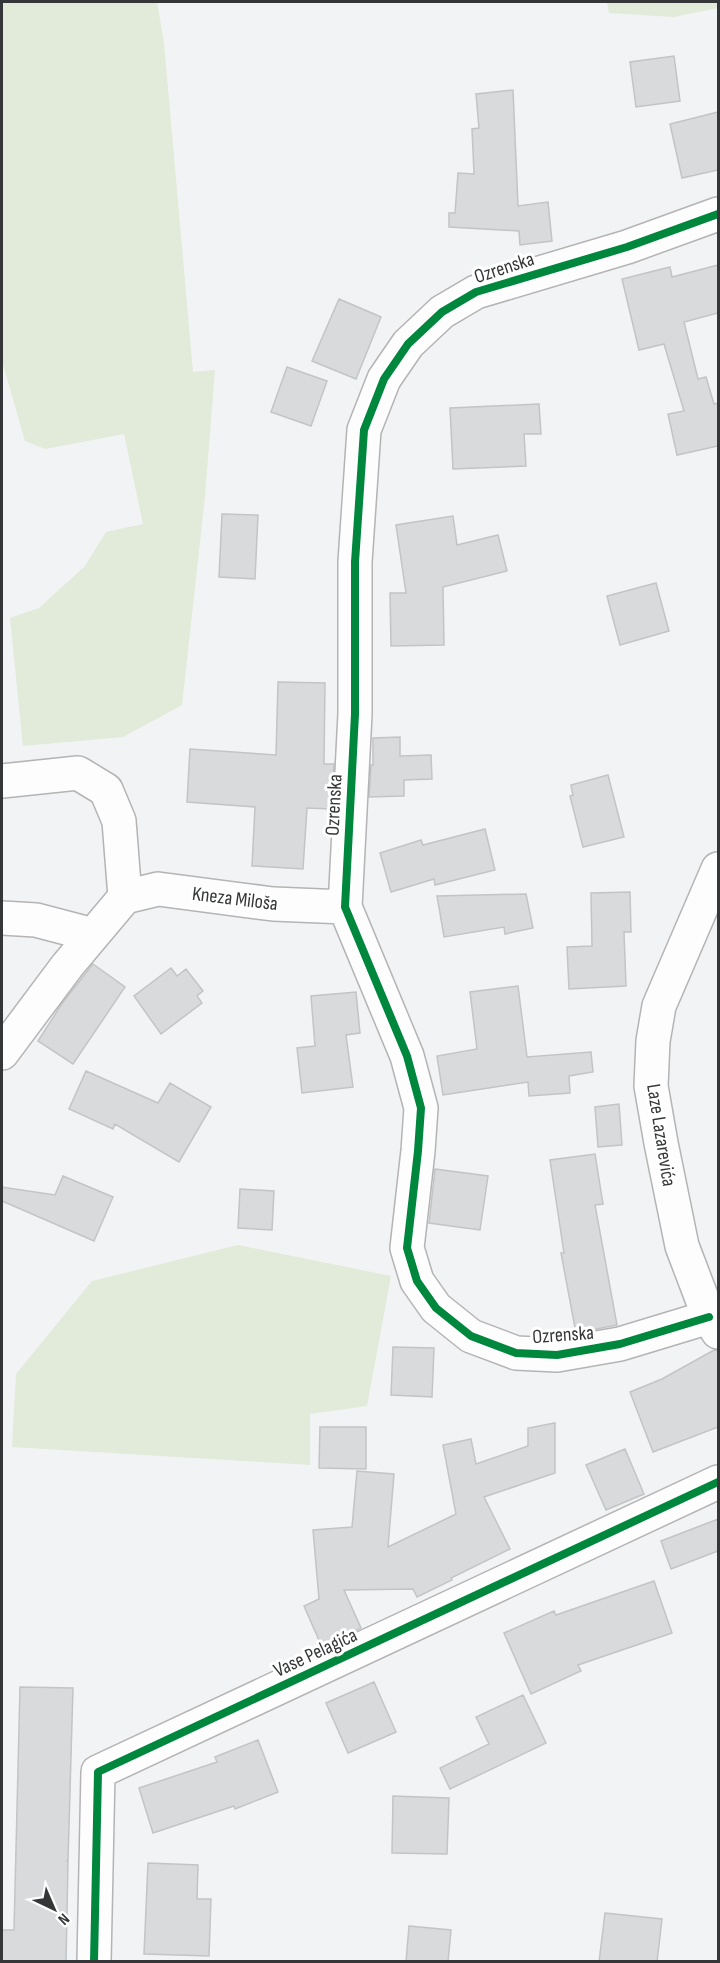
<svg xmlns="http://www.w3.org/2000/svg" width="720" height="1963" font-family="'Sofia Sans Condensed',sans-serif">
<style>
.green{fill:#e2eada}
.building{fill:#d9dadb;stroke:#c3c4c5;stroke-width:1.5}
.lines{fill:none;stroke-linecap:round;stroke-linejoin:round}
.minor-casing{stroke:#b4b4b5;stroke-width:36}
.minor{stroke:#fdfdfd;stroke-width:33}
.cycleway-casing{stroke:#fff;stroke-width:11}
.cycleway{stroke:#00873e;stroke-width:8}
.labels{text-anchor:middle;stroke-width:6;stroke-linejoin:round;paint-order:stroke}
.street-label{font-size:20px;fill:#353637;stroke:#fff}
</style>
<rect width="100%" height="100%" fill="#f2f3f4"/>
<path class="green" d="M 2,2 L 157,2 L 164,43 L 193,372 L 215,370 L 205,496 L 182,705 L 123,737 L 23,746 L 10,618 L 39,608 L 85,566 L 106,532 L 143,524 L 124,434 L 45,449 L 25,441 L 2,361 Z
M 607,2 L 718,2 L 718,8 L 674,17 L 609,13 Z
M 238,1245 L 391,1276 L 367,1406 L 310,1414 L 310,1465 L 12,1447 L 16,1374 L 92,1281 Z"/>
<path class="building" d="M 674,56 L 680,101 L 636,107 L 630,62 Z
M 513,90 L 518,206 L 548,202 L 552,241 L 520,245 L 519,231 L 449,227 L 449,213 L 455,213 L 458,173 L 474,174 L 472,129 L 479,128 L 476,94 Z
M 718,112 L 718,170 L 682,178 L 670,124 Z
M 718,265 L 718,313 L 684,322 L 698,379 L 706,377 L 714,404 L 718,403 L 718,446 L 677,455 L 668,414 L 684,411 L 664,344 L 639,350 L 622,279 L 670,267 L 672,277 Z
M 339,299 L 381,317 L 356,379 L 312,361 Z
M 287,367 L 327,381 L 311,426 L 271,412 Z
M 539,404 L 541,434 L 524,434 L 526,466 L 453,469 L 450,408 Z
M 222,514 L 258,515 L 255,579 L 219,577 Z
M 453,516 L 457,545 L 498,535 L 507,571 L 443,587 L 444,645 L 391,646 L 390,593 L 406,593 L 396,525 Z
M 656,583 L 669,631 L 620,645 L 607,596 Z
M 278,682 L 325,683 L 324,764 L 334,764 L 331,809 L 307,808 L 303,869 L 252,866 L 255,807 L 187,802 L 190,749 L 276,755 Z
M 400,737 L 400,756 L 431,755 L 432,779 L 404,780 L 404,796 L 369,797 L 371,765 L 373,765 L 373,738 Z
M 608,775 L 624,837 L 583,847 L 570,796 L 573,795 L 571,785 Z
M 485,829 L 495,870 L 435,885 L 434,879 L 391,892 L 380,853 L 421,840 L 423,845 Z
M 630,892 L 631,932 L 624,932 L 626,986 L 569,989 L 567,947 L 592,946 L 591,893 Z
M 526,894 L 533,928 L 505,934 L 504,927 L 444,937 L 437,896 Z
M 93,964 L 125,987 L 73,1064 L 38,1041 L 63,1002 Z
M 171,968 L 177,976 L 186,969 L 203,991 L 197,996 L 202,1003 L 161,1034 L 134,996 Z
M 518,986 L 527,1057 L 591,1052 L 593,1072 L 569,1076 L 570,1093 L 529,1096 L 528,1082 L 443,1095 L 437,1056 L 477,1049 L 470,992 Z
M 356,992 L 360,1033 L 346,1035 L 353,1087 L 302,1093 L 297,1048 L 315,1046 L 311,996 Z
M 86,1071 L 158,1103 L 170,1083 L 211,1107 L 179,1162 L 115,1124 L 113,1129 L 69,1109 Z
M 619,1104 L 622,1145 L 598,1147 L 595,1107 Z
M 595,1154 L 603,1204 L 595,1205 L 617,1325 L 576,1333 L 561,1253 L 564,1253 L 550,1160 Z
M 435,1169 L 488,1176 L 480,1230 L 429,1223 Z
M 63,1176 L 113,1197 L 94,1241 L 2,1201 L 2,1187 L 55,1195 Z
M 240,1189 L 274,1191 L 272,1230 L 238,1228 Z
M 393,1347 L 434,1348 L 432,1397 L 391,1395 Z
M 714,1350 L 718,1351 L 718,1427 L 653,1452 L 630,1392 L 662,1379 Z
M 555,1423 L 555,1473 L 484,1497 L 510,1549 L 451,1578 L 452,1580 L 417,1597 L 413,1589 L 344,1590 L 361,1628 L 322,1647 L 304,1606 L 319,1599 L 313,1530 L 352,1527 L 357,1471 L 394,1474 L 388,1547 L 456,1514 L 443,1445 L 471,1439 L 476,1464 L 528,1446 L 528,1428 Z
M 320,1427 L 366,1427 L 366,1469 L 319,1468 Z
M 625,1449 L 644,1494 L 606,1510 L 586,1465 Z
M 718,1519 L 718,1551 L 671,1569 L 661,1541 Z
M 654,1581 L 672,1633 L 578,1665 L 581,1671 L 531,1694 L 504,1633 L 554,1611 L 556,1615 Z
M 374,1682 L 396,1732 L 348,1753 L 326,1703 Z
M 20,1687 L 73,1688 L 68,1860 L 67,1861 L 68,1861 L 66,1962 L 2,1962 L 2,1930 L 14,1930 Z
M 523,1695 L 546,1743 L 450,1789 L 440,1768 L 489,1744 L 476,1717 Z
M 258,1740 L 278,1792 L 235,1809 L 234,1806 L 153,1833 L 139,1788 L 217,1762 L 215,1757 Z
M 393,1796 L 449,1798 L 447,1854 L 392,1853 Z
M 148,1863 L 198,1865 L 197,1899 L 211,1899 L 209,1956 L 144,1954 Z
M 605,1913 L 662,1919 L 657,1962 L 599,1962 Z
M 409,1926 L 451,1930 L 448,1962 L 406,1962 Z"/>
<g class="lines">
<g class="minor-casing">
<path id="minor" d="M 2,781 L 78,773 L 106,790 L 119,821 L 125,897
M 718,869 L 659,1006 L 653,1041 L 651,1086 L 661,1143 L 682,1246 L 709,1317 L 718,1332
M 2,918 L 36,920 L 93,935
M 2,1053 L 67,966 L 125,897 L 158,889 L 273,904 L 345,907
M 709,1317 L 620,1344 L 557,1355 L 516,1353 L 471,1336 L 436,1308 L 417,1281 L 407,1248 L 418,1151 L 421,1108 L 407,1056 L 345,907 L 355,714 L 355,562 L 364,430 L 384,379 L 408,344 L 442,312 L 476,292 L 627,247 L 718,214
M 94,1962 L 98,1772 L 718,1482"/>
</g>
<use href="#minor" class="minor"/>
<g class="cycleway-casing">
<path id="cycleway" d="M 709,1317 L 620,1344 L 557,1355 L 516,1353 L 471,1336 L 436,1308 L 417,1281 L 407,1248 L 418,1151 L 421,1108 L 407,1056 L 345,907 L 355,714 L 355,562 L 364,430 L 384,379 L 408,344 L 442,312 L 476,292 L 627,247 L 718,214
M 94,1962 L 98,1772 L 718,1482"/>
</g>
<use href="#cycleway" class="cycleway"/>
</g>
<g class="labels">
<g class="street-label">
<text transform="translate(504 267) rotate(-18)" y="7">Ozrenska</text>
<text transform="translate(333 805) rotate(-87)" y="7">Ozrenska</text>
<text transform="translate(235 898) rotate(7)" y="7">Kneza Miloša</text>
<text transform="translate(662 1135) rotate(81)" y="7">Laze Lazarevića</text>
<text transform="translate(563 1334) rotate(-4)" y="7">Ozrenska</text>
<text transform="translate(315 1652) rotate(-25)" y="7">Vase Pelagića</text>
</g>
</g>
<rect width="720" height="1963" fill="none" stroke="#353637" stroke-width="6"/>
<g transform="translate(54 1909) rotate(136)" stroke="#ffffff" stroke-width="4.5" paint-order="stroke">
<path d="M0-4.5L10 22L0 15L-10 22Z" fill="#353637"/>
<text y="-9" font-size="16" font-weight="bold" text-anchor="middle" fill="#353637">N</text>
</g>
</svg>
